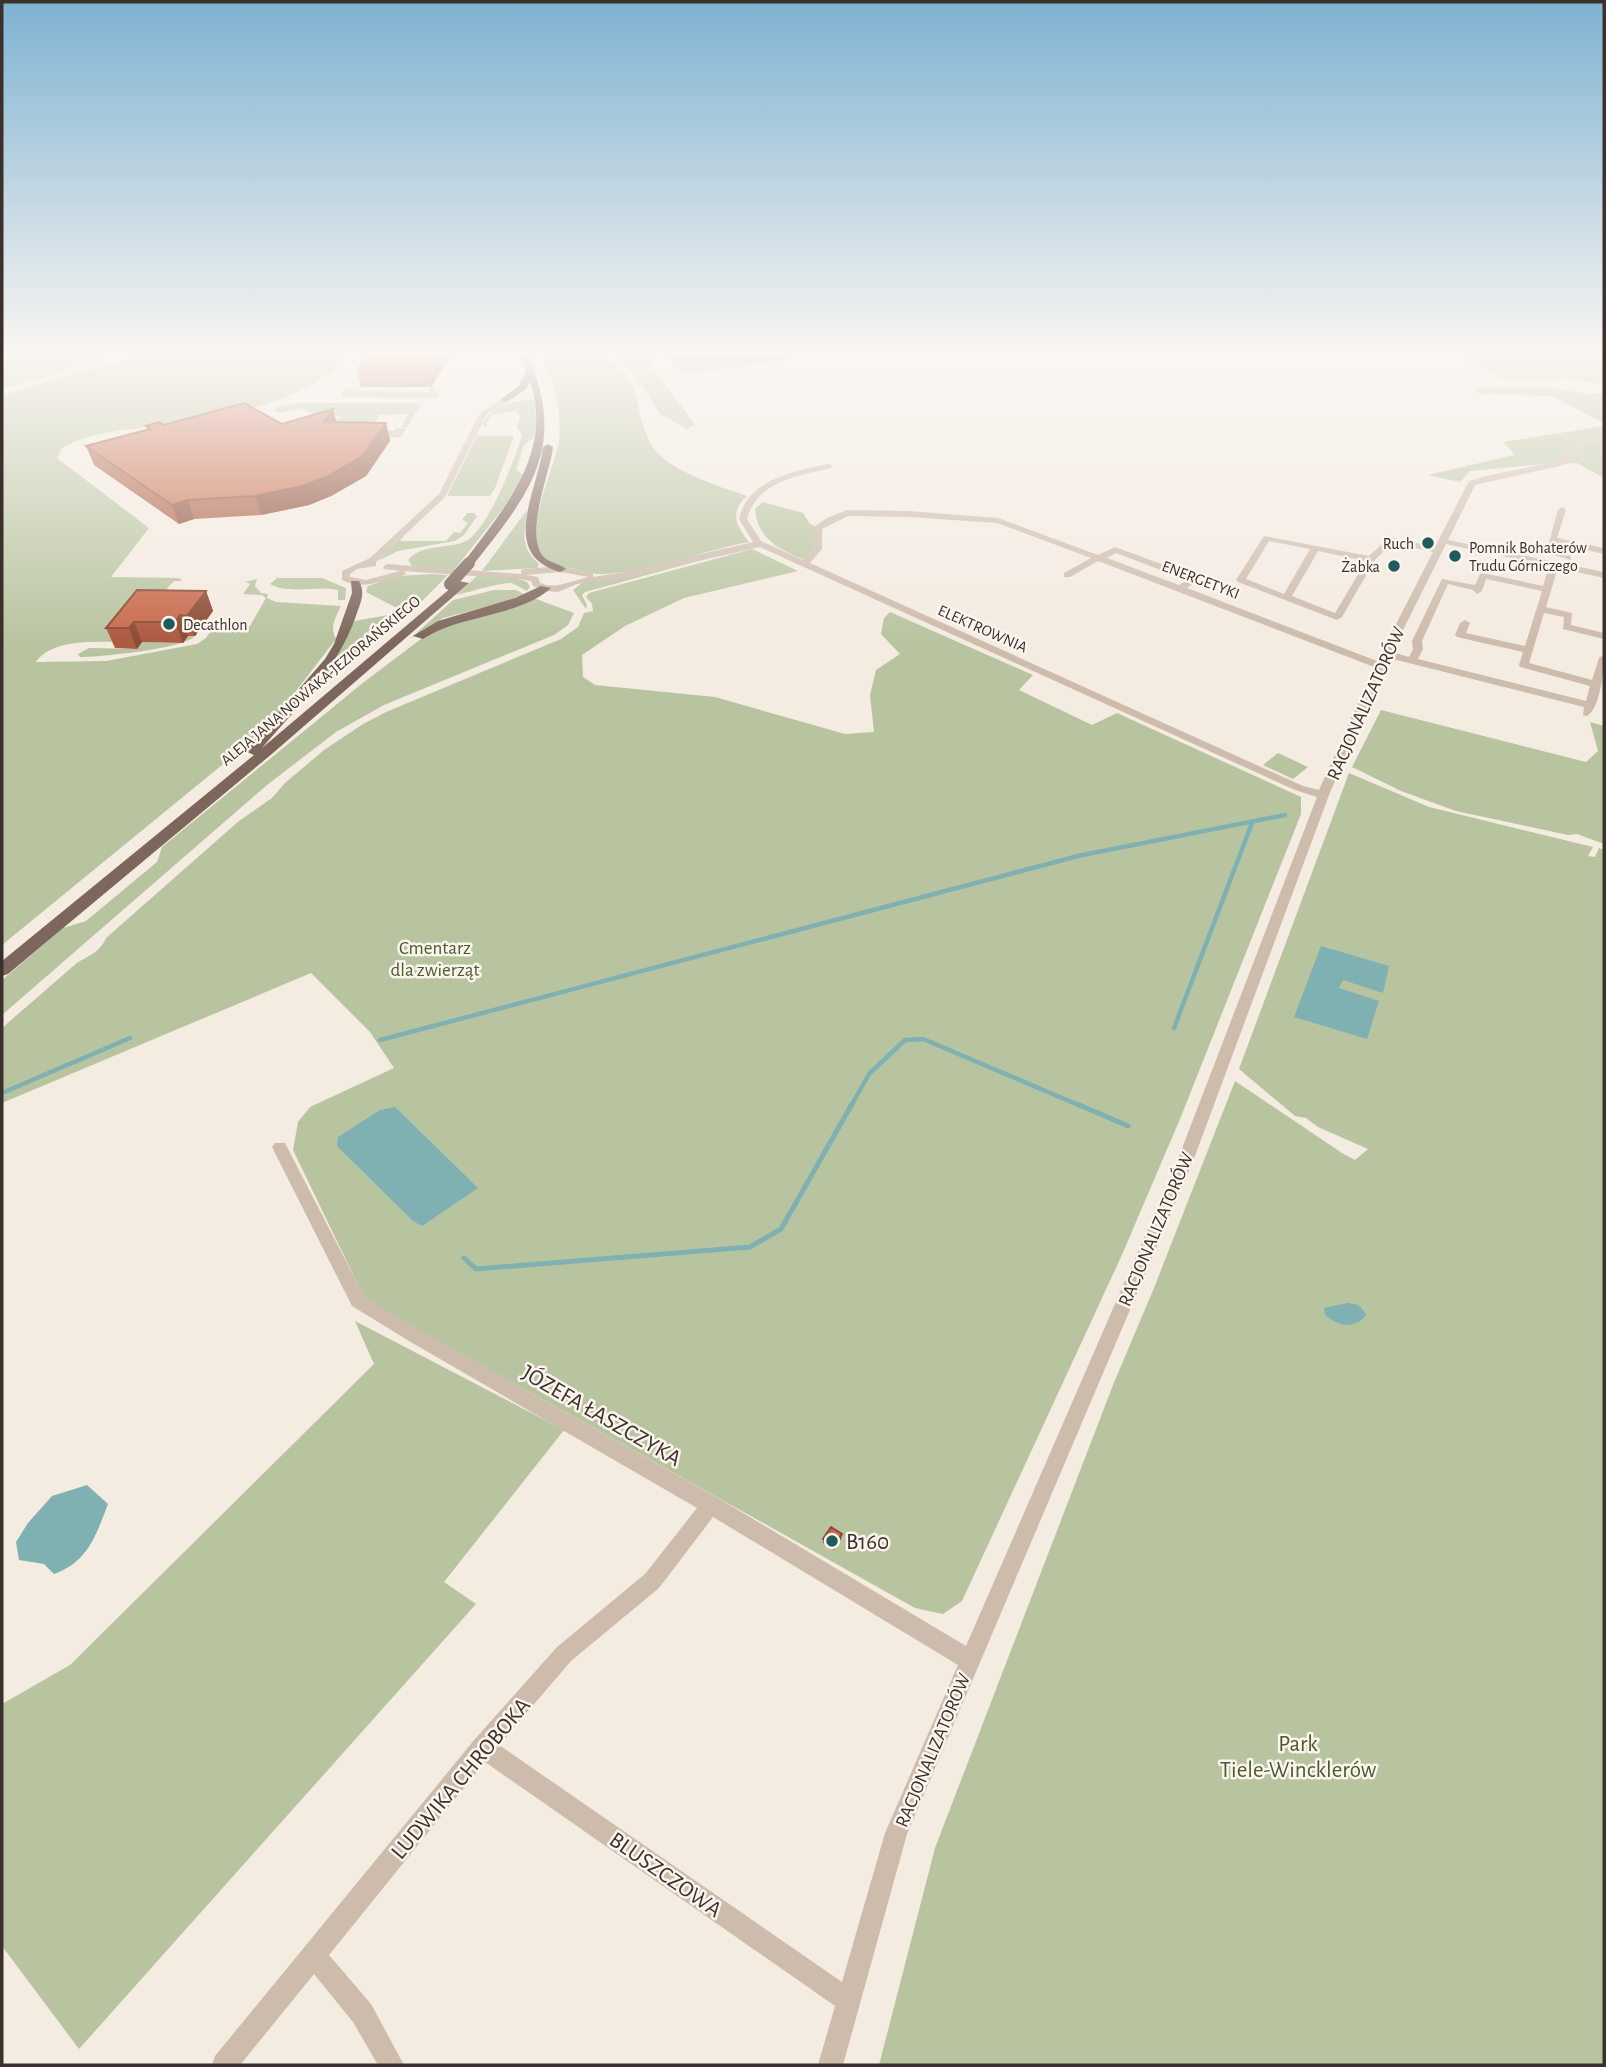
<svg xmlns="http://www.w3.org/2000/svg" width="1606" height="2067" font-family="'Alegreya Sans',sans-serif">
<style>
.green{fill:#b8c4a0}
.water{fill:#7fb0b2}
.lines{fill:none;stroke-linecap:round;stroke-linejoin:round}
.stream-far1{stroke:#7fb0b2;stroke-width:4.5}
.stream{stroke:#7fb0b2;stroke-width:5}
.minor{fill:#cdbbac;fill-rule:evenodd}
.major{fill:#7d675c;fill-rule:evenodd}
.major-bridge{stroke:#7d675c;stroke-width:12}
.wall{fill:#ac5a40}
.shaded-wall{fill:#8c4a34}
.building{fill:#c8694b;stroke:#8c4a34;stroke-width:2}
.poi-dot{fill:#1f5a5e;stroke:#fbf5ee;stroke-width:2.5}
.labels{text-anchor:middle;stroke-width:5;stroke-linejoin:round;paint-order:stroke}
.far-poi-label{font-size:16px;fill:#3b302b;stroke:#fbf5ee;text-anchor:end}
.far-street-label{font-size:16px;fill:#3b302b;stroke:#fbf5ee}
.street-label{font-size:19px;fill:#3b302b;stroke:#fbf5ee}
.park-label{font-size:19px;fill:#4a5a2e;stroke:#fbf5ee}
.near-street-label{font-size:23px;fill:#3b302b;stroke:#fbf5ee}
.near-poi-label{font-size:23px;fill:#3b302b;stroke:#fbf5ee;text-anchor:start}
.near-park-label{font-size:23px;fill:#4a5a2e;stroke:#fbf5ee}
</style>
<rect width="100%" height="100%" fill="#f4ebe1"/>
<path class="green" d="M 2,353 L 125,353 L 2,389 Z
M 146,353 L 351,353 C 303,408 214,418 146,427 C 117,431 87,433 62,448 L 57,458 L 149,528 L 111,577 L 179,578 L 182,581 L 174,581 L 119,642 C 94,642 52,639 36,662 L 106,661 L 197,644 L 206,638 L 215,625 L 250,626 L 266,598 L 262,595 L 243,594 L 250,584 L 245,582 L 257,579 L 255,586 L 261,593 L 268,594 L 267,598 L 276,602 L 341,606 C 336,617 329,627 336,639 L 283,708 L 244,747 L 2,945 L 2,395 Z
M 539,353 C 581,353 622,346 636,396 C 640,413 643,432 653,447 C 668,471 721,487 747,496 C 729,512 736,526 749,542 C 702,551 655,570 607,574 C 594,575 583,571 571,568 C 566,567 560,567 555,565 C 513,549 555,469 559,441 C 562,414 555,376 539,353 Z
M 607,353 L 650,353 L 651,365 L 695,425 L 687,429 L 660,414 L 633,373 L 619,360 Z
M 1448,353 L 1604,353 L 1604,383 L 1596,384 L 1566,377 L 1543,381 L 1501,378 Z
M 354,387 L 353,391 L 429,392 L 431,387 L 440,395 L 437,398 L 341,397 L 342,391 Z
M 1475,387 L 1553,388 L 1604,397 L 1604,423 L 1551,396 L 1479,394 Z
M 530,400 L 535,401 L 536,426 L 533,438 L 524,445 L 516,470 L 523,475 L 522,478 L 505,506 L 454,570 L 412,566 L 408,560 C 421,544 446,549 464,542 C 487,533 515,459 522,435 L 517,427 L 520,416 L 516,411 L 492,414 L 485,425 L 491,426 L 484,427 L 483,424 C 495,404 508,402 530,400 Z
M 301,403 L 416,403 L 421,404 L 407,427 L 401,427 L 409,414 L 379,415 L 371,431 L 393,431 L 396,428 L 406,428 L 401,437 L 358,438 L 356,440 L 334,420 L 340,418 L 335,415 L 322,419 L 301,408 L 279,413 L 274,411 L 277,407 Z
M 1604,426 L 1604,478 L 1577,463 L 1544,464 L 1470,471 L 1460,482 L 1428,475 L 1515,455 L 1503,442 Z
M 477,436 L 514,436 L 495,488 L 490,496 L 447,496 Z
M 763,502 L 803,513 L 810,524 L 818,528 L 820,536 L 807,561 C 781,550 758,541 755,509 Z
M 527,510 C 525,535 519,546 539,564 L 537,568 L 482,571 Z
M 467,513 L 474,513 L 477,516 L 464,535 L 455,541 L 398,551 L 378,561 L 402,536 L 404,536 L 400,540 L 402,541 L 446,541 L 454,532 L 460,533 L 468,523 L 462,520 Z
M 742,549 L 585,592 L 582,595 L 587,605 L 586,609 L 573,590 L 582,583 Z
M 752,549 L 798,571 L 684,598 L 625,626 L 582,655 L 583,677 L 595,685 L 715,697 L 845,734 L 874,732 L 870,695 L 876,670 L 900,654 L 881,634 L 884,618 L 890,612 L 1033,675 L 1019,690 L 1092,725 L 1117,713 L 1301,797 L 1301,814 L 1180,1119 L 1121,1257 L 962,1601 L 943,1614 L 915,1608 L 374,1305 L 363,1295 L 293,1150 L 298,1122 L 310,1107 L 394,1068 L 370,1032 L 311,973 L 2,1103 L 2,1028 L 78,962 C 88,957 102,950 106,938 L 239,821 L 272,798 L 285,783 L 324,750 L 363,724 L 386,712 L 561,639 L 578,627 L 584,613 L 593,611 L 592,604 L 586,597 L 589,593 Z
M 432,574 L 448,575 L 418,605 L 401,610 L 366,592 L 368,586 L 398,576 Z
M 477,576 L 514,577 L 527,582 L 530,587 L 527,591 C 522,589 516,584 511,583 C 502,582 466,593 456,595 Z
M 277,578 L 322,578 L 346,588 L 345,600 L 338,600 L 338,590 C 316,585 289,595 270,584 Z
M 494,590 L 516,590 L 524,594 L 505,602 L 443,618 L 410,639 L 453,600 Z
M 531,597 L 574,613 L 568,625 L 554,635 L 384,705 L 336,732 L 267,785 L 2,1015 L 2,980 L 63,928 L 86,921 L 157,862 L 162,847 L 364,682 L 429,633 Z
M 411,611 L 309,696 L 307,693 L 343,645 L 354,621 Z
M 188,636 L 195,636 C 183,649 99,657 80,657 L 78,654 L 89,648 L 137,649 L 142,642 L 183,643 Z
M 1381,710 L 1586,762 L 1598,751 L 1590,722 L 1604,726 L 1604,844 L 1577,834 L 1568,835 L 1456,811 L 1401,791 L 1352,767 Z
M 1278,753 L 1308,767 L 1293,779 L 1263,765 Z
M 1349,773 L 1429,807 L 1593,847 L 1588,856 L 1595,857 L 1599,848 L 1604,850 L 1604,2065 L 879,2065 L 935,1848 L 1113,1385 L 1154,1288 L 1235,1081 L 1342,1153 L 1355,1160 L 1368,1149 L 1318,1127 L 1306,1118 L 1295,1116 L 1239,1069 Z
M 355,1321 L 564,1430 L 444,1582 L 476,1604 L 79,2049 L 2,1946 L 2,1704 L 70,1665 L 374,1364 Z"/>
<path class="water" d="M 677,353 L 790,353 L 792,356 L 780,361 L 690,373 L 682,372 L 670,360 L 669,357 Z
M 1321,946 L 1389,966 L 1383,993 L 1343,980 L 1339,988 L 1379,1001 L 1367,1039 L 1294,1017 Z
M 395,1107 L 478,1188 L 422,1226 L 413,1221 L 337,1146 L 338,1137 L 380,1110 Z
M 1348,1303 C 1357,1304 1362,1306 1366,1315 C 1354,1330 1338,1326 1325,1315 L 1324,1308 Z
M 87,1485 L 108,1504 C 96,1535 88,1562 54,1574 L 44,1564 L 19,1560 L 16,1542 L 28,1523 L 52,1496 Z"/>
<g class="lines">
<path class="stream-far1" d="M 1174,1028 L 1252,823
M 380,1040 L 1078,856 L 1285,815
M 2,1093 L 130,1038
M 851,1106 L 869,1074 L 905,1040 L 923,1039 L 1081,1106"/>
<path class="stream" d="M 1077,1104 L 1128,1126
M 464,1258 L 476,1269 L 750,1247 L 781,1229 L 852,1104"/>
<path class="minor" d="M 1593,393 L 1604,394 L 1604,398 L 1592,398 L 1604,405 L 1604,410 L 1582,398 Z
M 504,398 L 507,402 L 487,414 L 445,497 L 376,562 L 376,566 L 357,569 L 350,574 L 350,577 L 366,580 L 400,571 L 384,569 L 383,567 L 387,564 L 521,574 L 521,570 L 524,569 L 560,566 L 593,573 L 593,577 L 619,573 L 753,542 L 739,519 C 748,479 794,471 829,464 L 833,466 L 832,468 C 799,475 756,482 747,519 L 761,541 L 803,560 L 813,549 L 815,526 L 827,518 L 847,510 L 909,511 L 998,518 L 1098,555 L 1115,547 L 1197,577 L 1197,581 L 1187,588 L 1377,661 L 1433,552 L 1392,543 L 1375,560 L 1342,617 L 1337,620 L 1238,582 L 1236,580 L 1264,536 L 1369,556 L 1390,537 L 1435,547 L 1469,481 L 1486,476 L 1558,461 L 1577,442 L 1604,437 L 1604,441 L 1583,446 L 1564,465 L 1475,485 L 1448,540 L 1604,572 L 1604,578 L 1558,568 L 1546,607 L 1572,613 L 1571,625 L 1604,633 L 1604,639 L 1563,629 L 1564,617 L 1544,613 L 1529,663 L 1592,680 L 1599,658 L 1604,655 C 1604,671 1600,709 1587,716 L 1583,715 L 1584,707 L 1389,658 L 1329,795 L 1192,1164 L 907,1834 L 843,2065 L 818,2065 L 835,2006 L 485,1762 L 329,1955 L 371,2004 L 404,2065 L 378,2065 L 353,2022 L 314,1974 L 240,2065 L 212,2065 L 215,2056 L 475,1739 L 557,1647 L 645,1574 L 697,1508 L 409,1341 L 352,1306 L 272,1147 L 275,1143 L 285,1143 L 364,1296 L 421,1331 L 718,1498 L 966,1646 L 1176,1164 L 1317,797 L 1295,790 L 760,547 L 619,579 L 577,584 L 558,592 L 545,591 L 533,586 L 531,581 L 519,579 L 403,571 L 406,573 L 404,575 C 383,580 363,591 342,580 L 342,571 L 370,558 L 439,494 L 480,413 ZM 848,516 L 909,517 L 997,523 L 1091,558 L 1064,573 L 1064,577 L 1070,577 L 1098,561 L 1374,667 L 1319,790 L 1303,786 L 810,563 L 822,549 L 822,529 ZM 1269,541 L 1310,549 L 1284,594 L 1246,579 ZM 1446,544 L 1549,566 L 1543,586 L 1483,573 L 1480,574 L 1475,585 L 1442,579 L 1412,641 L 1413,649 L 1409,657 L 1392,652 ZM 1318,551 L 1366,561 L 1335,613 L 1292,596 ZM 1116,553 L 1187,580 L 1179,585 L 1107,558 ZM 560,572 L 589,577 C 572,580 557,590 540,583 L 538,577 L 526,575 ZM 1486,579 L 1542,591 L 1525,646 L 1466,633 L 1470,623 L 1465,620 L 1460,623 L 1455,635 L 1457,637 L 1523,652 L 1519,665 L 1520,667 L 1590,686 L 1586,701 L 1418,659 L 1423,649 L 1422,641 L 1448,584 L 1473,590 L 1477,594 L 1482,591 ZM 713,1517 L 958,1665 L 885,1833 L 842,1982 L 499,1745 L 571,1661 L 659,1588 Z
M 1562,507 L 1566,510 L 1557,538 L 1604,548 L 1604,554 L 1556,543 L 1554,550 L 1571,556 L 1571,560 L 1546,553 L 1558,510 Z"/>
<path class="major" d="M 519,353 L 527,353 C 568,447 531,492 473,565 L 469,566 L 463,563 C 504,509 554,453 530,381 L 526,389 L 507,402 L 500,400 L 519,386 L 526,371 Z
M 548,444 L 553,447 C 550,474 522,539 546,559 C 552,563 560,564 566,569 L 560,572 C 498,554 538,491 543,447 Z
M 351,581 L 359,581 C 366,594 360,603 356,616 C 337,670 298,706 262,748 L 459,581 L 469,583 L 273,753 L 8,974 L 2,976 L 2,961 L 254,755 L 245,751 L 325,659 L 334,644 L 352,593 Z
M 541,586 L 551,588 C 519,617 461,614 423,639 L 413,636 L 438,621 L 515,598 Z"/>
<path class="major-bridge" d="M 450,584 L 469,563"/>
</g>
<path class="wall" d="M 452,353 L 431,387 L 361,387 L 357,370 Z
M 337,422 L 386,423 L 390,441 L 366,476 L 331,496 L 309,505 L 261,515 L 194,519 L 179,524 L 94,465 L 86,446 L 147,430 L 146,426 Z
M 206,591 L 213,611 L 195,636 L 188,636 L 183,643 L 142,642 L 137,649 L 115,648 L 106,628 Z
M 823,1539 L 841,1539 L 834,1550 L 823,1543 Z"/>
<path class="shaded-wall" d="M 439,353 L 452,353 L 431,387 L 428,370 Z
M 333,409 L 338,427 L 324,422 Z
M 386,423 L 390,441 L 366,476 L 331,496 L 309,505 L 261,515 L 255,496 Z
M 188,500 L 194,519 L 179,524 L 172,505 Z
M 206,591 L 213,611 L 195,636 L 187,616 Z
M 180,615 L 188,636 L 183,643 L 175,622 Z
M 134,622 L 142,642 L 137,649 L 129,628 Z
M 842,1534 L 841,1539 L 834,1550 L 834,1546 Z"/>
<path class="building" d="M 369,353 L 439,353 L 428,370 L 357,370 Z
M 244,403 L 282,424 L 333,409 L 324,422 L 386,423 L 361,457 L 326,477 L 303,486 L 255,496 L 188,500 L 172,505 L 86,446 L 150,429 L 146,426 L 159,422 L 164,425 Z
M 137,590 L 206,591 L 187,616 L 180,615 L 175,622 L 134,622 L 129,628 L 106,628 Z
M 831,1527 L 842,1534 L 834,1546 L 823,1539 Z"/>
<linearGradient id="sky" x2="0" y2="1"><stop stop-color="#7eb2d2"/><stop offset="0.55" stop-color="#faf6f2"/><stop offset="1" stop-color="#faf6f2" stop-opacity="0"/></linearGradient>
<rect width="1606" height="643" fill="url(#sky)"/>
<g class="poi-dot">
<circle cx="1428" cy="543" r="7"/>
<circle cx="1455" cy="556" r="7"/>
<circle cx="1394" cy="566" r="7"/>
<circle cx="169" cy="624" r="7"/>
<circle cx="832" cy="1541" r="7"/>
</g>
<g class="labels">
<g class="far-poi-label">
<text x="1414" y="549">Ruch</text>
<text x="1469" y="553" text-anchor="start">Pomnik Bohaterów<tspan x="1469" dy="18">Trudu Górniczego</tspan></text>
<text x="1380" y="572">Żabka</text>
<text x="183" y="630" text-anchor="start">Decathlon</text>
</g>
<g class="far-street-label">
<text transform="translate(1201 579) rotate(21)" y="6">ENERGETYKI</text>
<text transform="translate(983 628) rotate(24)" y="6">ELEKTROWNIA</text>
<text transform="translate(320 680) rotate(-40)" y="6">ALEJA JANA NOWAKA-JEZIORAŃSKIEGO</text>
</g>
<g class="street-label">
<text transform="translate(1365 703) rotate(-66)" y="7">RACJONALIZATORÓW</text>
<text transform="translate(1155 1229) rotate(-67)" y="7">RACJONALIZATORÓW</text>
<text transform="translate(932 1750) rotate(-67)" y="7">RACJONALIZATORÓW</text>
</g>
<g class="park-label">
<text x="435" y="954">Cmentarz<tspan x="435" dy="22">dla zwierząt</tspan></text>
</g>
<g class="near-street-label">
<text transform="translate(602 1415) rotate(30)" y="8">JÓZEFA ŁASZCZYKA</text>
<text transform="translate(460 1778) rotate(-50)" y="8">LUDWIKA CHROBOKA</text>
<text transform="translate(666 1874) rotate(35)" y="8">BLUSZCZOWA</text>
</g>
<g class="near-poi-label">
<text x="846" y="1549">B160</text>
</g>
<g class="near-park-label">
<text x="1298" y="1751">Park<tspan x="1298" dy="26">Tiele-Wincklerów</tspan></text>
</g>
</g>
<rect width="1606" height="2067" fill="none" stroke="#3b302b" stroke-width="7"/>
</svg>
